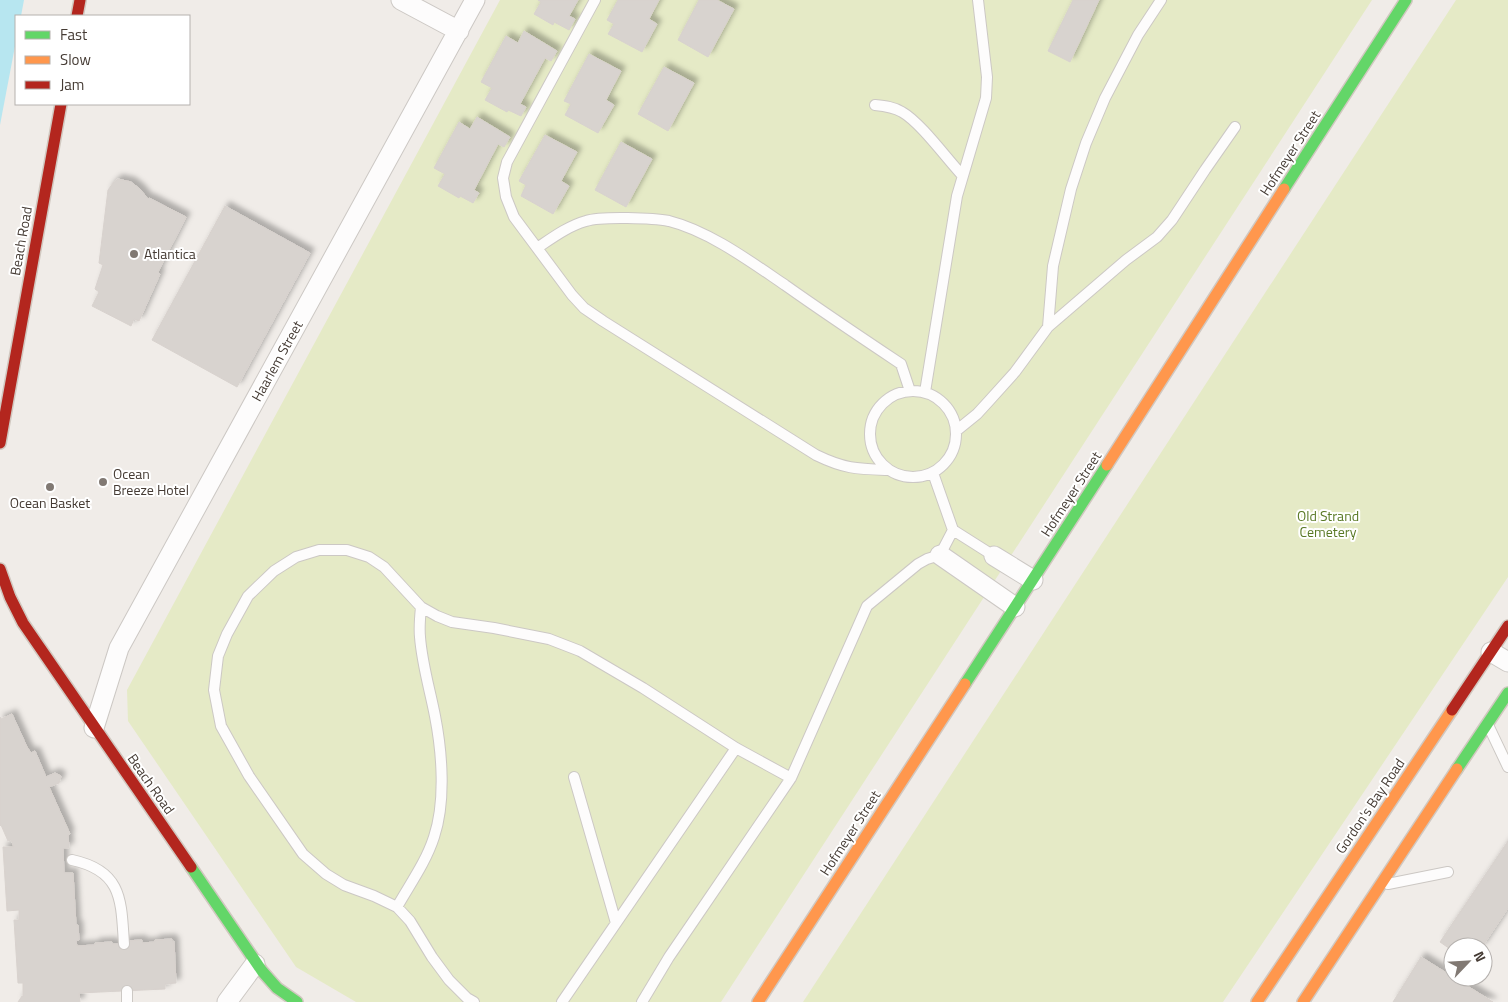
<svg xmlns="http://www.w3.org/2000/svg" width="1508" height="1002" font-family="'Titillium Web',sans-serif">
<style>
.green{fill:#e5eac6}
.water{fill:#b7e6f0}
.building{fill:#d8d3cf;stroke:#d8d2ce;filter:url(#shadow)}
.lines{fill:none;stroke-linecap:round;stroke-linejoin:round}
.lane-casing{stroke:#ccc8c4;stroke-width:12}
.street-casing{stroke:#ccc8c4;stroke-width:21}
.fast-casing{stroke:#d1c8c0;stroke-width:14}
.slow-casing{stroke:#d1c8c0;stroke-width:14}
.jam-casing{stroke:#d1c8c0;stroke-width:14}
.lane{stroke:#fdfcfc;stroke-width:10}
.street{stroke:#fdfcfc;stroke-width:19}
.fast{stroke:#63d668;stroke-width:11}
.slow{stroke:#ff974d;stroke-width:11}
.jam{stroke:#b3261e;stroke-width:11}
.poi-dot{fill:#817973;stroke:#fff;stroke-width:2}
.labels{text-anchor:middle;stroke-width:4;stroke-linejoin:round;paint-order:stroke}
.street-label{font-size:14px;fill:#453b34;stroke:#fff}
.poi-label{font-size:14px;fill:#453b34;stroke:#fff;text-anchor:start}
.park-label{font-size:14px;fill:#597925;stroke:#fff}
</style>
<defs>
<filter id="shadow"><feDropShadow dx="4.5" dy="-4.5" stdDeviation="2.5" flood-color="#0004"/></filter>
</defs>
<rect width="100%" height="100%" fill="#f0ece8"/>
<path class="green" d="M 500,0 L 1372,0 L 721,1002 L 356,1002 L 296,967 L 128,721 L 127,690 Z
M 1456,0 L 1508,0 L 1508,577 L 1223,1002 L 803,1002 Z"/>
<path class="water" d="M 0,0 L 24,0 L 21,16 L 16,16 L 16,41 L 0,125 Z"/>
<path class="building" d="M 538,0 L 578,0 L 569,16 L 575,19 L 569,30 L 554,22 L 553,25 L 534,14 L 541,2 Z
M 618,0 L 659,0 L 649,19 L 657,24 L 642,52 L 608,34 L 614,24 L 607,20 Z
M 699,0 L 717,0 L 734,9 L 708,57 L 678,40 Z
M 1073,0 L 1099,0 L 1070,62 L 1048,51 Z
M 524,31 L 557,51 L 551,61 L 545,58 L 520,104 L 526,107 L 521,116 L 508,110 L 507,112 L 485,100 L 492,88 L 481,82 L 506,36 L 518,43 Z
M 589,54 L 621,71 L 606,100 L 614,105 L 598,133 L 565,115 L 571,104 L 564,101 Z
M 664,67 L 694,83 L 668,131 L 638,114 Z
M 477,117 L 510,137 L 504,147 L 498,144 L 474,190 L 479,193 L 473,203 L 460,196 L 459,198 L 438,186 L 445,174 L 434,168 L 459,122 L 470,129 Z
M 545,135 L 577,152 L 561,181 L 569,186 L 553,214 L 521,196 L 526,185 L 519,181 Z
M 621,142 L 652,159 L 626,207 L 595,190 Z
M 118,179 L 131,182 L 140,189 L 148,199 L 149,198 L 186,217 L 158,272 L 160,274 L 139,321 L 134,319 L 131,326 L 92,306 L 99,292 L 95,289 L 103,265 L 99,263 L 108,190 L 113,183 Z
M 225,206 L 310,253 L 237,387 L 152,340 Z
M 12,714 L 27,747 L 31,753 L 35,751 L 46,777 L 55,773 L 61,776 L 59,783 L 49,787 L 70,834 L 68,835 L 69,848 L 63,848 L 64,873 L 73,873 L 76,925 L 78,925 L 79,940 L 76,941 L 77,946 L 95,945 L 95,943 L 112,942 L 112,944 L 125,944 L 125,941 L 142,940 L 142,943 L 155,942 L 155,940 L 172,939 L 172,942 L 174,941 L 176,983 L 165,984 L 165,989 L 79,993 L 80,1002 L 18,1002 L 22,996 L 23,997 L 23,983 L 18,983 L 14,920 L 19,920 L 19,910 L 7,911 L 3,847 L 14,847 L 11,840 L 8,841 L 1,825 L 0,826 L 0,717 L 1,719 Z
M 1508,841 L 1508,908 L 1482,947 L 1453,947 L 1453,951 L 1440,942 Z
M 1421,957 L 1493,1002 L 1393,1002 Z"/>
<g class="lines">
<g class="lane-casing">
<path id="lane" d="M 595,0 L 507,162 L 503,178 L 506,197 L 514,217 L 572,295 L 584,308 L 603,321 L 816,455 C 845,469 857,469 888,470
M 875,105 C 885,106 894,107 902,112 C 920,122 947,159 962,175
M 537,248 C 552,238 568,226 586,221 C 601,216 654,218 669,221 C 709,231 751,262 785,285 C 823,312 862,338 901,364 L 910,391
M 1048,327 L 1126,260 L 1157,237 L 1172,220 L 1205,170 L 1235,127
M870 434a43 43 0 1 1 86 0a43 43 0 1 1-86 0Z
M 925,392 L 957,196 L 986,98 L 987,77 L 978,0
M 956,431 L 977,414 L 988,402 L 1015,372 L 1048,327 L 1053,266 L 1071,189 L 1086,143 L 1105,98 L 1138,35 L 1161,0
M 953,530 L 994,556
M 1489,727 L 1508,767
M 574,777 L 616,923
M 72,860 C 123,871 121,901 124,944
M 1388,884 L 1448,872
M 397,907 C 410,884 426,862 434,837 C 446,801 442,752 435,716 C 430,690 422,664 420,637 C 419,627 420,617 421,607
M 127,991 L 127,1002
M 474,1002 L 467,998 L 449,980 L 432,957 L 410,921 L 397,907 L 374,896 L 344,885 L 326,874 L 303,854 L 249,776 L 221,726 L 214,690 L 218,656 L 227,634 L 248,596 L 274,571 L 296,557 L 319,550 L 347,550 L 369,557 L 384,567 L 421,607 L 437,616 L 452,622 L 494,628 L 549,639 L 580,651 L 643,688 L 736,748 L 791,778
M 562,1002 L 736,748
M 642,1002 L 669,957 L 791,778 L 867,606 L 918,564 L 927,559 L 940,555 L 953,530 L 933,473"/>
</g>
<g class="street-casing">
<path id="street" d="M 401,0 L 459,31
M 940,555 L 1015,607
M 994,556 L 1033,580
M 1491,652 L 1508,662
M 94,728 L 119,648 L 475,0
M 227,1002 L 255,964"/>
</g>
<g class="fast-casing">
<path id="fast" d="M 1284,189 L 1406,0
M 965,684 L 1107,465
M 1457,769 L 1508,693
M 191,867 L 262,971 L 277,988 L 297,1002"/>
</g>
<g class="slow-casing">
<path id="slow" d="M 1107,465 L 1284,189
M 758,1002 L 965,684
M 1257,1002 L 1452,710
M 1303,1002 L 1457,769"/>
</g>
<g class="jam-casing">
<path id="jam" d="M 77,16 L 80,0
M 0,443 L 61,104
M 0,569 L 10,597 L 23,623 L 191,867
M 1452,710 L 1508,626"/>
</g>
<use href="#lane" class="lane"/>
<use href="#street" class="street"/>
<use href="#fast" class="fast"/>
<use href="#slow" class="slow"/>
<use href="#jam" class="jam"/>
</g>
<g class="poi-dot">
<circle cx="134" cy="254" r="5"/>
<circle cx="103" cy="482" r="5"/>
<circle cx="50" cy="487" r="5"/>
</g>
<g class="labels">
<g class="street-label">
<text transform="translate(1290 153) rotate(-57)" y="5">Hofmeyer Street</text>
<text transform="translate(21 241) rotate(-80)" y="5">Beach Road</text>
<text transform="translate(277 361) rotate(-61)" y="5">Haarlem Street</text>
<text transform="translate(1071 494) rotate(-57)" y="5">Hofmeyer Street</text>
<text transform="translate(151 784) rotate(55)" y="5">Beach Road</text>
<text transform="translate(1370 806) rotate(-56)" y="5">Gordon's Bay Road</text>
<text transform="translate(850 833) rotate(-57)" y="5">Hofmeyer Street</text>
</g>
<g class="poi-label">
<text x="144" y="259">Atlantica</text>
<text x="113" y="479">Ocean<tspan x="113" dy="16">Breeze Hotel</tspan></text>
<text x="50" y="508" text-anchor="middle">Ocean Basket</text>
</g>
<g class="park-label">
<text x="1328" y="521">Old Strand<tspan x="1328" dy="16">Cemetery</tspan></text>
</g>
</g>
<rect x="15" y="15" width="175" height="90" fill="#ffffff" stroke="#b5b1ae"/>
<rect x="25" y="31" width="25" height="8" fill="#63d668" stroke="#b5b1ae"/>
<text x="60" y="40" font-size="15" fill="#453b34">Fast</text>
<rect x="25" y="56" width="25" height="8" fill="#ff974d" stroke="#b5b1ae"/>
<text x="60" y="65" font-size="15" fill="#453b34">Slow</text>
<rect x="25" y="81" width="25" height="8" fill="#b3261e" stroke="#b5b1ae"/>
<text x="60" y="90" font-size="15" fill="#453b34">Jam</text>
<g transform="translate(1468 962) rotate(65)"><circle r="24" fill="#ffffff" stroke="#b5b1ae"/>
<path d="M0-4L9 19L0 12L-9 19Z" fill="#817973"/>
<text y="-8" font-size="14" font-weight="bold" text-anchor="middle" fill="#453b34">N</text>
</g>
</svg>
